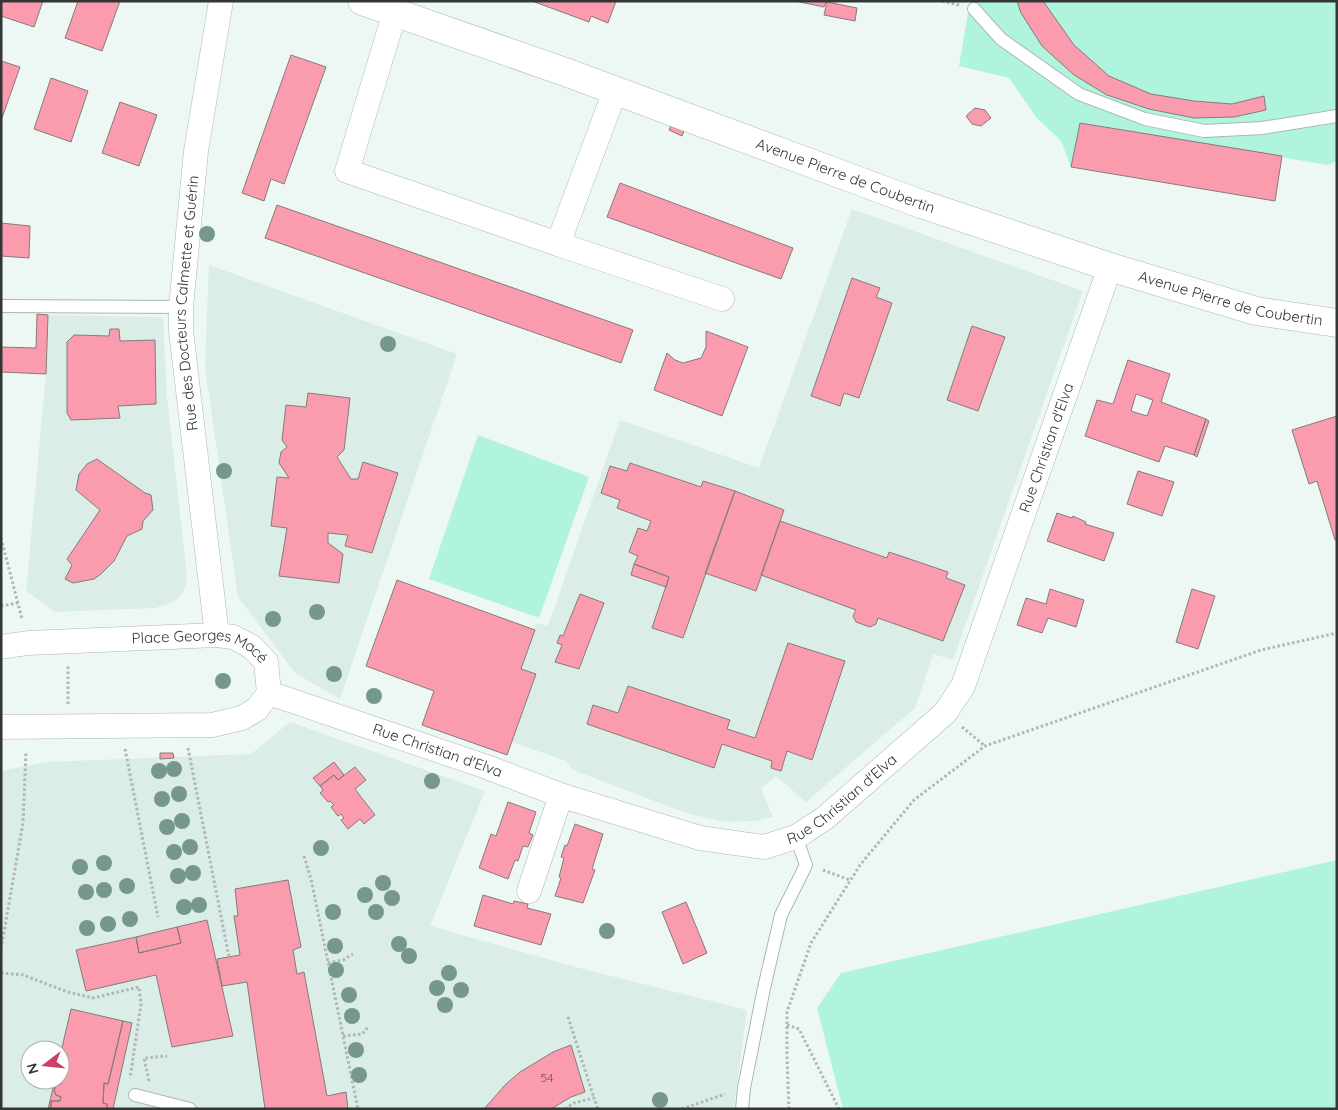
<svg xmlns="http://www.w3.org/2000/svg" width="1338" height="1110" font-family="Quicksand,sans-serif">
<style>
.built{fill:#daede6;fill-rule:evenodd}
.green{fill:#b0f4de}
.building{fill:#fa9bae;stroke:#857b7c;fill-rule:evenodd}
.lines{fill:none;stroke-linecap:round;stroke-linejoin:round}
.service-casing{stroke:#acb7b3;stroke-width:14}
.minor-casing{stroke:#acb7b3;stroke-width:25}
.tertiary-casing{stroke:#acb7b3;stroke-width:29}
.path{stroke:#aeb7b4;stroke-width:3;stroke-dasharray:2.5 2.5;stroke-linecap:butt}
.service{stroke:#fff;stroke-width:12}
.minor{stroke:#fff;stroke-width:24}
.tertiary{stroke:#fff;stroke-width:28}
.tree{fill:#76978e}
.labels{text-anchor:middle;stroke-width:5;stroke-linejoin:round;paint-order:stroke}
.number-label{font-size:12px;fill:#644f53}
.street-label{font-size:15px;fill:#323635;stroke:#fff}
</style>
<rect width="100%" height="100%" fill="#edf8f4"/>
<path class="built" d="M 852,209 L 1083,291 L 953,660 L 933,654 L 915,708 L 806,802 L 776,776 L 761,788 L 773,817 L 754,821 L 724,822 L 686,813 L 573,770 L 566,761 L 512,742 L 536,675 L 521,669 L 536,623 L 548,626 L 620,420 L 759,468 Z
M 209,265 L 457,354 L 340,699 L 295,673 L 238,597 L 205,367 Z
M 48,315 L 163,317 L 167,397 L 187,576 L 186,586 L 179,598 L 169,604 L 155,608 L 55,612 L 26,591 L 46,374 Z
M 290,722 L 485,791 L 430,926 L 583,969 L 747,1010 L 734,1109 L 1,1109 L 1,771 L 46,762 L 251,754 ZM 30,1050 L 60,1050 L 60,1080 L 30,1080 Z"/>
<path class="green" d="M 970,1 L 1337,1 L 1337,161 L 1328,165 L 1080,123 L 1071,167 L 1061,141 L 1036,117 L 1009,78 L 959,66 Z
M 478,435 L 589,477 L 539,618 L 429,579 Z
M 1337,860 L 1337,1109 L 843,1109 L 817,1008 L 841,973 Z"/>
<path class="building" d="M 1,1 L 43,1 L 34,27 L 1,16 Z
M 78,1 L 120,1 L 102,51 L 65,38 Z
M 532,1 L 616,1 L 608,23 L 591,16 L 589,22 Z
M 795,1 L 826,1 L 824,7 Z
M 1017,1 L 1043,1 L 1074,45 L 1109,76 L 1151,94 L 1194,101 L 1232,104 L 1264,96 L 1266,110 L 1234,117 L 1194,118 L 1149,109 L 1107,95 L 1074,75 L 1042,46 L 1021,13 Z
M 827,2 L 857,8 L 855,21 L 824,15 Z
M 291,55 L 326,67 L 284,184 L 271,179 L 264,201 L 242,193 Z
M 1,61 L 20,67 L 2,118 L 1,118 Z
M 51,78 L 88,91 L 71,142 L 34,129 Z
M 120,102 L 157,115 L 139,166 L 102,153 Z
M 975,108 L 985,110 L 991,118 L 981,126 L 972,124 L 966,116 Z
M 1080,123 L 1282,156 L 1275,201 L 1071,167 Z
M 671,125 L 684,131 L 682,136 L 669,130 Z
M 620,183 L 793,248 L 781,279 L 607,217 Z
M 277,205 L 633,330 L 621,363 L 265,238 Z
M 1,223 L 30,226 L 29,258 L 1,256 Z
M 852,278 L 880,288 L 876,297 L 892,303 L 859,398 L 844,393 L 840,406 L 811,396 Z
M 37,314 L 48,315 L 46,374 L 1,372 L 1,347 L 36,348 Z
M 972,326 L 1005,337 L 978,411 L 947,400 Z
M 110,329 L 119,329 L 120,341 L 155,340 L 156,404 L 118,406 L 120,418 L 71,420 L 67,413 L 67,342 L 74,335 L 109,336 Z
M 706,331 L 748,347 L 722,416 L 654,390 L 667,353 L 675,360 L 683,363 L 701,358 L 706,347 Z
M 1128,360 L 1170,374 L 1161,402 L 1206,419 L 1194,455 L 1165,446 L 1159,462 L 1085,436 L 1097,400 L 1113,404 ZM 1136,394 L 1153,400 L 1147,416 L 1131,411 Z
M 308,393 L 350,398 L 344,450 L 337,457 L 351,479 L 358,479 L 363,462 L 398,473 L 372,553 L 345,546 L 348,535 L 328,533 L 328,543 L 343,554 L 339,583 L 279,576 L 287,528 L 271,526 L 277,477 L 289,478 L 279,463 L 281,452 L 287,447 L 282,440 L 286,405 L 306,407 Z
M 1337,416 L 1337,540 L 1335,540 L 1317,481 L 1309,484 L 1292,430 Z
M 1206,419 L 1209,421 L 1197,457 L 1194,455 Z
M 97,459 L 145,493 L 151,495 L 153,510 L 143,521 L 142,529 L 127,536 L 114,561 L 101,574 L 94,579 L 73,583 L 65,579 L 72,565 L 67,559 L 100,510 L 76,490 L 79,474 L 87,464 Z
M 630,463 L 701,487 L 703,481 L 735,491 L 683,638 L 652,628 L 669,577 L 634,564 L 638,556 L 629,552 L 638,528 L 647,531 L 651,521 L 617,508 L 620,500 L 601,493 L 610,466 L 627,471 Z
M 1138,471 L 1174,482 L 1162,516 L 1127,504 Z
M 735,491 L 784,510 L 756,591 L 705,573 Z
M 1057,513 L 1072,518 L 1073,516 L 1086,522 L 1085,524 L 1114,533 L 1104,561 L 1047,541 Z
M 780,521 L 887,558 L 889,552 L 948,572 L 946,578 L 965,585 L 943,641 L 878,618 L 876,624 L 870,627 L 856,622 L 853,616 L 856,610 L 761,575 Z
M 634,564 L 669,577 L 666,587 L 631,575 Z
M 397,580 L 535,630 L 521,669 L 536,674 L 507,755 L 422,725 L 434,691 L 366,666 Z
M 1050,589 L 1084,600 L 1076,627 L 1048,618 L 1042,633 L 1017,625 L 1026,598 L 1046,604 Z
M 1192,589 L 1215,596 L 1198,649 L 1176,642 Z
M 580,594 L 604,603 L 579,669 L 555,662 L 562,645 L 557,643 L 560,635 L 563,636 Z
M 788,643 L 845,661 L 812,760 L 787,751 L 781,771 L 771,768 L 772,761 L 722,744 L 714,768 L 587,724 L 593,705 L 618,713 L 628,686 L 730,720 L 727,729 L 755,738 Z
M 160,753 L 173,753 L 174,758 L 160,759 Z
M 334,762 L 344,775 L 338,780 L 334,775 L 320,786 L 313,778 Z
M 355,767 L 366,780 L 355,789 L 375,815 L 364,824 L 360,819 L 348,829 L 341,820 L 344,818 L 341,814 L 338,816 L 331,807 L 334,805 L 330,801 L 328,802 L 320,793 L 323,790 L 320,786 L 334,775 L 338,780 Z
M 508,802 L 536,812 L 529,833 L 533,835 L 528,847 L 523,846 L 518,861 L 515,860 L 508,879 L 479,868 L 491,834 L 496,836 Z
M 575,824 L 603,834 L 592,869 L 595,870 L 583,903 L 555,896 L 561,878 L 559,877 L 564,858 L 561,857 L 565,845 L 567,846 Z
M 288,880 L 301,947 L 293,950 L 297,974 L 304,972 L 327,1096 L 346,1092 L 348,1109 L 265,1109 L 247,982 L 222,986 L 217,959 L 240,955 L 234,916 L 238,916 L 235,889 Z
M 483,895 L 513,904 L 514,901 L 528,904 L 527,908 L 551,914 L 541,945 L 474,926 Z
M 686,902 L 707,953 L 683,964 L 662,912 Z
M 207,920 L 233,1036 L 172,1047 L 156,975 L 86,991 L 76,950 L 136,937 L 139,953 L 181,943 L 177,927 Z
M 177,927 L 181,943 L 139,953 L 136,937 Z
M 71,1009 L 123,1021 L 108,1084 L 104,1083 L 103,1103 L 107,1104 L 107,1109 L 51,1109 L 51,1101 L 60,1101 L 61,1097 L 56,1095 L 54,1090 L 57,1085 L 61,1084 L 60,1056 Z
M 123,1021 L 132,1023 L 113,1109 L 107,1109 L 107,1104 L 103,1103 L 104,1083 L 108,1084 Z
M 571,1045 L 585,1092 L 571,1097 L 551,1109 L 484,1109 L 506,1084 L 520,1072 L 553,1052 Z
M 60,1073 L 62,1074 L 61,1084 L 57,1085 L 54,1090 L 56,1095 L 61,1097 L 60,1101 L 51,1101 L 51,1109 L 48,1109 L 55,1080 L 60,1080 Z"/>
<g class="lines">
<g class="service-casing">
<path id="service" d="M 974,9 L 1001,39 L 1079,94 L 1145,119 L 1204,131 L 1262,128 L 1337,116
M 1,306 L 181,307
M 135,1095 L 190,1109
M 742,1109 L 744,1088 L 764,988 L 781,915 L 806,865 L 796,837"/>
</g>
<g class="minor-casing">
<g id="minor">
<path d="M 395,12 L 347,171 L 558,244 L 615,91"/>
<path d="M 558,244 L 722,299"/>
<path id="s1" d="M 217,635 L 181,331 L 181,307 L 196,151 L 221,1"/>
<path id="s2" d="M 1,647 L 28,643 L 217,635 L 233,637 L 252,647 L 266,662 L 269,693 L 257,709 L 242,718 L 212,725 L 1,727"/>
<path id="s3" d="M 269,693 L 484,766 L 563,796 L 700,838 L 764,847 L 796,837 L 825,818 L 945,713 L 963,686 L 1110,267"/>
<path d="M 529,891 L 558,804 L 563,796"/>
</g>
</g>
<g class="tertiary-casing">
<g id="tertiary">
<path id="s4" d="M 362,1 L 568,73 L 921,204 L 1110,267 L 1256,311 L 1337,323"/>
</g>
</g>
<path class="path" d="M 942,1 L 959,5
M 1,538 L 22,619
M 1,606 L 18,603
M 68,704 L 68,665
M 962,727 L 985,746
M 188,748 L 229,957
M 125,749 L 158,917
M 304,856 L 311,879 L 358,1109
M 823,870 L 850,880
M 1,949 L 23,823 L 26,751
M 328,963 L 343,960 L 353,954
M 1,973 L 23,975 L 68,992 L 93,998 L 139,987 L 141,1004 L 130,1078
M 568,1017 L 594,1098
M 787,1025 L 799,1029 L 839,1109
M 343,1036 L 362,1034 L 368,1027
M 149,1081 L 144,1058 L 167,1056
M 565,1109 L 574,1103 L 594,1098 L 598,1109
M 682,1109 L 725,1094
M 789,1109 L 787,1057 L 787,1012 L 811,943 L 860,865 L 914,800 L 985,746 L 1261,650 L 1337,633"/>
<use href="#service" class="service"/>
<use href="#minor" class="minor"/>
<use href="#tertiary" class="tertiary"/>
</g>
<g class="tree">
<circle cx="207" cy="234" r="8"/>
<circle cx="388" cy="344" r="8"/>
<circle cx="224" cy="471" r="8"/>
<circle cx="317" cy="612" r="8"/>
<circle cx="273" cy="619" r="8"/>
<circle cx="334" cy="674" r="8"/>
<circle cx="223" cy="681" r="8"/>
<circle cx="374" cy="696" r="8"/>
<circle cx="174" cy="769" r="8"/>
<circle cx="159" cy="771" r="8"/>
<circle cx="432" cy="781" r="8"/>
<circle cx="179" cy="794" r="8"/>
<circle cx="162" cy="799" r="8"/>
<circle cx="182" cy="821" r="8"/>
<circle cx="167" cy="827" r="8"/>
<circle cx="190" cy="847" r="8"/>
<circle cx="321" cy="848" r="8"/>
<circle cx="174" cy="852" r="8"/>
<circle cx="104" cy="863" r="8"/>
<circle cx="80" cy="867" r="8"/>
<circle cx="193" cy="873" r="8"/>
<circle cx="178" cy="876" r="8"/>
<circle cx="383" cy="883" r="8"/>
<circle cx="127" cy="886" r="8"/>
<circle cx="104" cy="890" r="8"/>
<circle cx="86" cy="892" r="8"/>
<circle cx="365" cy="895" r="8"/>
<circle cx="392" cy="898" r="8"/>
<circle cx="199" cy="905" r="8"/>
<circle cx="184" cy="907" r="8"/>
<circle cx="333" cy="912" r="8"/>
<circle cx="376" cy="912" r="8"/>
<circle cx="130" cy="919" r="8"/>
<circle cx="108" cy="924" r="8"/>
<circle cx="87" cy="928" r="8"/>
<circle cx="607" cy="931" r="8"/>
<circle cx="399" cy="944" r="8"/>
<circle cx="335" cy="946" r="8"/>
<circle cx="409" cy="956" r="8"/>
<circle cx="336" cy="970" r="8"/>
<circle cx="449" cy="973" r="8"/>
<circle cx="437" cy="988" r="8"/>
<circle cx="461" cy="990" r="8"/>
<circle cx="349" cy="995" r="8"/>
<circle cx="445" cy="1005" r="8"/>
<circle cx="352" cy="1016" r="8"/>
<circle cx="356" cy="1050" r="8"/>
<circle cx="359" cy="1075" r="8"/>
<circle cx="660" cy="1100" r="8"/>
</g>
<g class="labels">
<g class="number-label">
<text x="547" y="1082">54</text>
</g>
<g class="street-label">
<text dy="5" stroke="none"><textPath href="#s4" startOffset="514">Avenue Pierre de Coubertin</textPath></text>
<text dy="5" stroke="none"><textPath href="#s4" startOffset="919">Avenue Pierre de Coubertin</textPath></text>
<text dy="5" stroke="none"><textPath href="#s1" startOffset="334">Rue des Docteurs Calmette et Guérin</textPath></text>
<text dy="5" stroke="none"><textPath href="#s3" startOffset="1032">Rue Christian d'Elva</textPath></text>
<text dy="5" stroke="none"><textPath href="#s2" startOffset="202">Place Georges Macé</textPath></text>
<text dy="5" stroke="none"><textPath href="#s3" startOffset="178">Rue Christian d'Elva</textPath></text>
<text dy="5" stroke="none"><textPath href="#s3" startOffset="612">Rue Christian d'Elva</textPath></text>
</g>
</g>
<rect width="1338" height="1110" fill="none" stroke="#323635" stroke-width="5"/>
<g transform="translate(45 1065) rotate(254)"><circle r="24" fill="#ffffff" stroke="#adafae"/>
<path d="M0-4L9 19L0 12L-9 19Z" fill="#cd3f69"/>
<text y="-8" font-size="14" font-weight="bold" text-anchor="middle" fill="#323635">N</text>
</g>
</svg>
